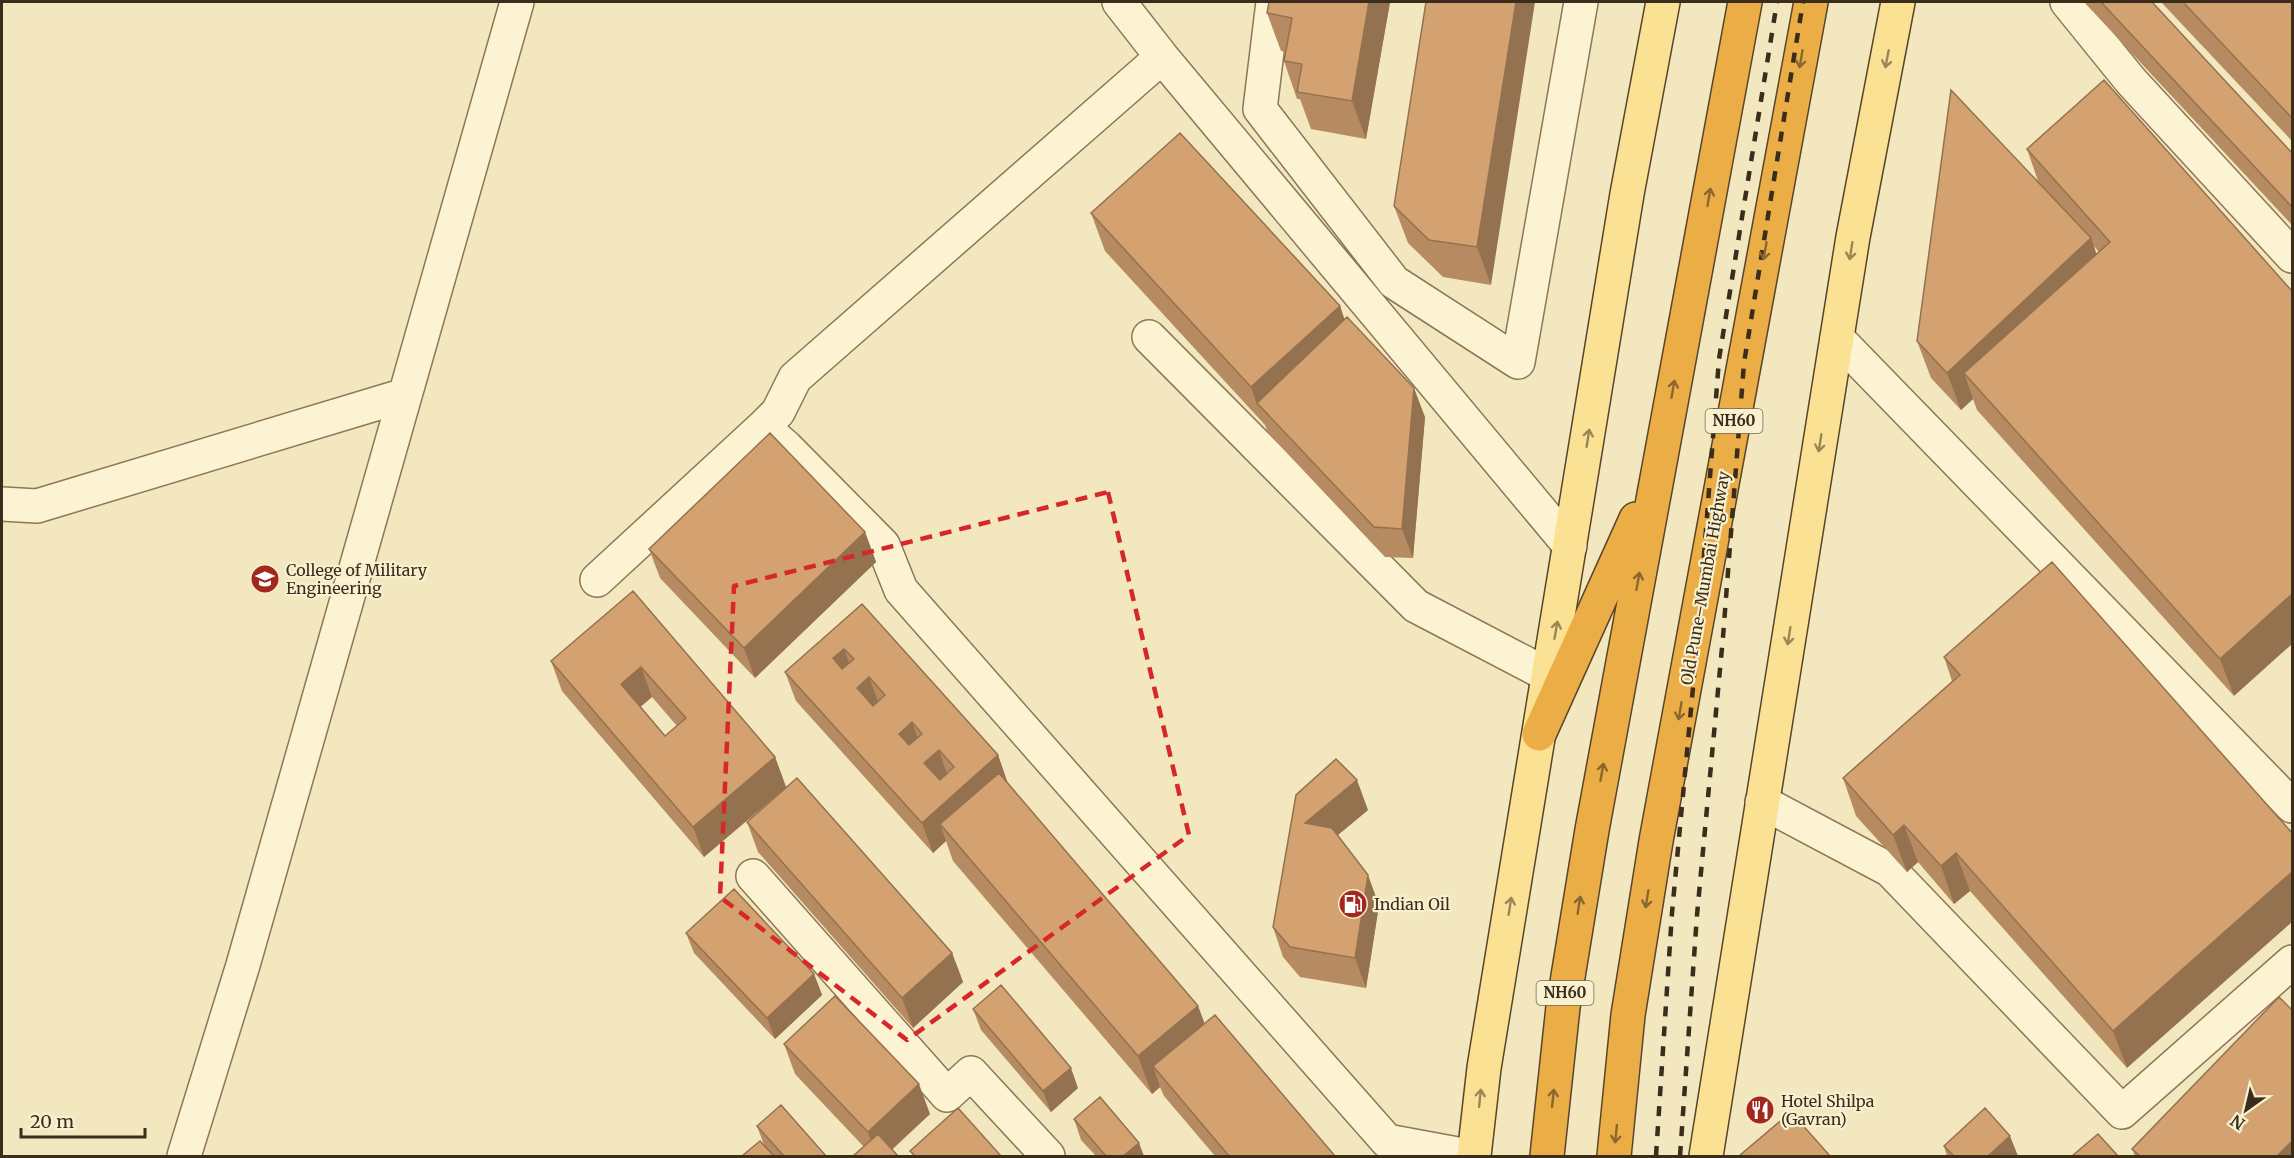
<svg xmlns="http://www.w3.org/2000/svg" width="2294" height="1158" font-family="Merriweather,serif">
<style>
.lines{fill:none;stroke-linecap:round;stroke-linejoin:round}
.minor-casing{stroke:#8d7756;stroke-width:36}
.major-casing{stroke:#5a442a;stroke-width:36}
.highway-casing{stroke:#5a442a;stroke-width:36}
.minor{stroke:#fcf3d3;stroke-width:33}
.major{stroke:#fae193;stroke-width:33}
.highway{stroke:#ebae47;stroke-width:33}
.rail{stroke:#3b2d1c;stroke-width:4.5;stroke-dasharray:10 10;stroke-linecap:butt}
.wall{fill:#b68b61;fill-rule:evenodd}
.shaded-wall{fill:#94714f}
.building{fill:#d4a271;stroke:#94714f;stroke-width:1.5;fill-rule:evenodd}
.oneway{stroke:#8a672f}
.oneway2{stroke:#9a8758}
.marked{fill:none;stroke:#d62828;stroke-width:4.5;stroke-dasharray:12 8;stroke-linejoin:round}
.labels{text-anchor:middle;stroke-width:4.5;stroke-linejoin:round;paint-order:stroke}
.shield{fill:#f9f0d0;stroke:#746852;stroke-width:1.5}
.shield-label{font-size:15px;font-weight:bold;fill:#3b2d1c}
.poi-label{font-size:16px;fill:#3b2d1c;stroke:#f9f0d0;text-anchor:start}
.street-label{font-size:16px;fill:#3b2d1c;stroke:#f9f0d0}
</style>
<rect width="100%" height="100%" fill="#f2e7bf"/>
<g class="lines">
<g class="minor-casing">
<path id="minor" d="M 1119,2 L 1162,57 L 1570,546
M 1273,2 L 1260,109 L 1394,282 L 1518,362 L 1581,2
M 2067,2 L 2131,81 L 2292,256
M 1149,337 L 1416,606 L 1548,675
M 1837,338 L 2292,806
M 763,427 L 778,412 L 795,378 L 1162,57
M 2,504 L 37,506 L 405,395
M 597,580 L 763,427 L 786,447 L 883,545 L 901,590 L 1387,1141 L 1468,1156
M 1762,802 L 1890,870 L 2122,1112 L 2292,962
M 753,876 L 947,1095 L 971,1073 L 1048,1156
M 184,1156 L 243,965 L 517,2"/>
</g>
<g class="major-casing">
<path id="major" d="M 1474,1156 L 1484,1068 L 1627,194 L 1663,2
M 1706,1156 L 1853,237 L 1898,2"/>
</g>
<g class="highway-casing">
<path id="highway" d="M 1539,734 L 1636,519
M 1547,1156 L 1563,1007 L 1592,830 L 1745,2
M 1614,1156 L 1628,1015 L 1656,841 L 1811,2"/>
</g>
<use href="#minor" class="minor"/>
<use href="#major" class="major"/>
<use href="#highway" class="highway"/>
<path class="rail" d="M 1656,1156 L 1672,913 L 1698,634 L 1719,359 L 1777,2
M 1680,1156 L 1697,915 L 1723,637 L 1744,363 L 1803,2"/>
</g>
<path class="wall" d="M 1269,2 L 1390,2 L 1366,139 L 1311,129 L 1300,99 L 1297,99 L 1284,61 L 1286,52 L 1281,51 L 1267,13 Z
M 1426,2 L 1491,285 L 1443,277 L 1408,243 L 1394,206 Z
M 2084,2 L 2152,2 L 2292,153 L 2292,225 Z
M 2161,2 L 2292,2 L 2292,141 Z
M 2104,80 L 2234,696 L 1977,410 L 1973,399 L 1961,410 L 1931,378 L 1917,341 L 2039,184 L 2027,149 ZM 2094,246 L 2099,252 L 2096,254 Z
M 1091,213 L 1340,306 L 1344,320 L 1425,417 L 1413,558 L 1385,557 L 1268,433 L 1265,425 L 1105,251 Z
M 865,532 L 876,562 L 755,678 L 660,578 L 649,549 Z
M 2052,562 L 2127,1068 L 1970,891 L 1954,904 L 1918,862 L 1907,872 L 1856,816 L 1843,778 L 1952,681 L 1944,657 Z
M 633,591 L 775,757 L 786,787 L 952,953 L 963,982 L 913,1028 L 758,852 L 747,822 L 782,791 L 704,857 L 562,691 L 551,661 ZM 652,697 L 677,726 L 665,736 L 640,707 Z
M 862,604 L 998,755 L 1008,784 L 1198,1006 L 1204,1023 L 1335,1156 L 1215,1156 L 1164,1096 L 1160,1087 L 1152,1094 L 953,861 L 946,841 L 933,853 L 796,701 L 785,672 Z
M 1296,795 L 1368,810 L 1338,835 L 1379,905 L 1366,988 L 1300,977 L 1283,957 L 1273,927 Z
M 686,933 L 814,974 L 822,995 L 775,1039 L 694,953 Z
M 973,1009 L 1078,1088 L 1051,1112 L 981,1030 Z
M 784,1044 L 930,1114 L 892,1150 L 864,1147 L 795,1074 Z
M 1074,1119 L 1144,1156 L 1096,1156 L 1081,1140 Z
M 757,1126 L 826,1156 L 742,1156 L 764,1145 Z
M 1944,1146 L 2018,1156 L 1947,1156 Z
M 2132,1149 L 2292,1156 L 2135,1156 Z"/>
<path class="shaded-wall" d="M 1369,2 L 1390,2 L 1366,139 L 1352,101 Z
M 1516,2 L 1535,2 L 1491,285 L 1477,247 Z
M 2091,238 L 2104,276 L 1964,373 L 1973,399 L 1961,410 L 1947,373 Z
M 1340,306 L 1353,344 L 1257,403 L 1264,425 L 1251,387 Z
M 1414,388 L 1425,417 L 1413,558 L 1402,529 Z
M 865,532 L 876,562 L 755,678 L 744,648 Z
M 2292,594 L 2292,644 L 2234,696 L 2220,659 Z
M 844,649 L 855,678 L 843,688 L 833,658 Z
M 641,667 L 652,697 L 632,714 L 621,684 Z
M 869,677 L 880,707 L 868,717 L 857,688 Z
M 912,722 L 922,751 L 909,764 L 899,734 Z
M 939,750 L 949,780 L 935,793 L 924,763 Z
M 998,755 L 1008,784 L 940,824 L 946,841 L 933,853 L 922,823 Z
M 775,757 L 786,787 L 704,857 L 693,827 Z
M 1357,780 L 1368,810 L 1316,853 L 1305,823 Z
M 1904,825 L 1918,862 L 1907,872 L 1893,835 Z
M 1956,853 L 1970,891 L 1954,904 L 1941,866 Z
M 2292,872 L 2292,922 L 2127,1068 L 2113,1031 Z
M 1368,875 L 1379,905 L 1366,988 L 1355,958 Z
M 952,953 L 963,982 L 913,1028 L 902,998 Z
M 814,974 L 822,995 L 775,1039 L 767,1018 Z
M 1198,1006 L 1212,1043 L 1153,1066 L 1160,1087 L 1152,1094 L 1138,1056 Z
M 1071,1068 L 1078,1088 L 1051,1112 L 1043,1091 Z
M 919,1084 L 930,1114 L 884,1156 L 876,1156 L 868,1132 Z
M 2010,1136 L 2018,1156 L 1988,1156 Z
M 2292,1141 L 2292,1156 L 2277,1156 Z
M 1139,1143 L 1144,1156 L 1123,1156 Z"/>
<path class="building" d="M 1269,2 L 1369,2 L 1352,101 L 1297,92 L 1302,64 L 1284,61 L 1292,18 L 1267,13 Z
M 1426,2 L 1516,2 L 1477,247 L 1429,240 L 1394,206 Z
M 2101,2 L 2152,2 L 2292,153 L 2292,207 Z
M 2183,2 L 2292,2 L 2292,118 Z
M 2104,80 L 2292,291 L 2292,594 L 2220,659 L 1964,373 L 2110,242 L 2027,149 Z
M 1951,90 L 2091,238 L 1947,373 L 1917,341 Z
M 1180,133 L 1340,306 L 1251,387 L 1091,213 Z
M 1347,317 L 1414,388 L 1402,529 L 1374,527 L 1257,403 Z
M 770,433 L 865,532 L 744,648 L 649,549 Z
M 2052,562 L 2292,833 L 2292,872 L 2113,1031 L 1956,853 L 1941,866 L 1904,825 L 1893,835 L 1843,778 L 1960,675 L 1944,657 Z
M 633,591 L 775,757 L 693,827 L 551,661 ZM 641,667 L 686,718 L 665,736 L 621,684 Z
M 862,604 L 998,755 L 922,823 L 785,672 ZM 844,649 L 854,659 L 842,669 L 833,658 ZM 869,677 L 885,695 L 873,706 L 857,688 ZM 912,722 L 922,734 L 909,745 L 899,734 ZM 939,750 L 954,767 L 940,780 L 924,763 Z
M 1336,759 L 1357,780 L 1305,823 L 1332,828 L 1368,875 L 1355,958 L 1290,947 L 1273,927 L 1296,795 Z
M 999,773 L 1198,1006 L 1138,1056 L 940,824 Z
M 797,778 L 952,953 L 902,998 L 747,822 Z
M 734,889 L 814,974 L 767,1018 L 686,933 Z
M 1001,985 L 1071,1068 L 1043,1091 L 973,1009 Z
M 835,996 L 919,1084 L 868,1132 L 784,1044 Z
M 2279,997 L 2292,1010 L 2292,1141 L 2277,1156 L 2140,1156 L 2132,1149 Z
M 1215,1015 L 1335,1156 L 1229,1156 L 1153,1066 Z
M 1100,1097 L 1139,1143 L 1123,1156 L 1106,1156 L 1074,1119 Z
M 781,1105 L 826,1156 L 784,1156 L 757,1126 Z
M 958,1108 L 1001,1156 L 915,1156 L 910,1151 Z
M 1985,1108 L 2010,1136 L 1988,1156 L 1954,1156 L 1944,1146 Z
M 1791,1112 L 1830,1156 L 1739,1156 Z
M 878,1134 L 898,1156 L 853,1156 Z
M 2098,1134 L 2118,1156 L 2072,1156 Z
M 760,1141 L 774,1156 L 742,1156 Z"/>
<defs><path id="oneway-shaft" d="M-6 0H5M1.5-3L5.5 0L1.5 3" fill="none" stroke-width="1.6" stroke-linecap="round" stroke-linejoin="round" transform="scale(1.5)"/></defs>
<g class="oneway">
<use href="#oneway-shaft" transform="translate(1801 59) rotate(100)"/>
<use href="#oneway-shaft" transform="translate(1709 197) rotate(-80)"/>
<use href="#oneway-shaft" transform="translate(1765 251) rotate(100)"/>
<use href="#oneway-shaft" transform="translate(1673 389) rotate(-80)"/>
<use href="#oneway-shaft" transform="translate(1638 581) rotate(-80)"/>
<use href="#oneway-shaft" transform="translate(1680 711) rotate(100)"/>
<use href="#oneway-shaft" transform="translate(1602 772) rotate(-80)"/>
<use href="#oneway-shaft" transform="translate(1647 899) rotate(99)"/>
<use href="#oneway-shaft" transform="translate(1579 905) rotate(-81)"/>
<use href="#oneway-shaft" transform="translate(1553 1098) rotate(-84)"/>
<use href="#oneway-shaft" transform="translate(1616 1134) rotate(96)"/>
</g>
<g class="oneway2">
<use href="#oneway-shaft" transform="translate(1887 59) rotate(101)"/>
<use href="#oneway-shaft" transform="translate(1851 251) rotate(99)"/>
<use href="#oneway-shaft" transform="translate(1588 438) rotate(-81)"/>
<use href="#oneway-shaft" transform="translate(1820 443) rotate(99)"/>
<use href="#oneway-shaft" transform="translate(1556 630) rotate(-80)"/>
<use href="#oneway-shaft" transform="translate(1789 636) rotate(99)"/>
<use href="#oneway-shaft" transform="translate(1510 906) rotate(-81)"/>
<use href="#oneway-shaft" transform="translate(1480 1098) rotate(-84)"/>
</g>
<path class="marked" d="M 1108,492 L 1189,835 L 907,1040 L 720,897 L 734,586 Z"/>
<defs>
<g id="university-disc" transform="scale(1.5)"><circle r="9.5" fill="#a2281f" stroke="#f9f0d0"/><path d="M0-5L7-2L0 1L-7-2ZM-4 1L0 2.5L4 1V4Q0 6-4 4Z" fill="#fff"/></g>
<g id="fuel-disc" transform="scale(1.5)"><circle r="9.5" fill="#a2281f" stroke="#f9f0d0"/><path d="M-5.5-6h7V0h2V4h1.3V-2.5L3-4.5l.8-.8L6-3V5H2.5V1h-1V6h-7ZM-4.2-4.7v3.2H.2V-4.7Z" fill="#fff"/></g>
<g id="restaurant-disc" transform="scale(1.5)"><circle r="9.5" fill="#a2281f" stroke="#f9f0d0"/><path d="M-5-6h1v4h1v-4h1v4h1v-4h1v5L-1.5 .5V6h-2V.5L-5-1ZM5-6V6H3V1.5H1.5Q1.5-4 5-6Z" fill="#fff"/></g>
</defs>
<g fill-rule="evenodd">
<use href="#university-disc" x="265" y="579"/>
<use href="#fuel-disc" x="1353" y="904"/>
<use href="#restaurant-disc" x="1760" y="1110"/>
</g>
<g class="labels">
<g class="shield">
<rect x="1705.5" y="409" width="57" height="24" rx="4.5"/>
<rect x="1536.5" y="981" width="57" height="24" rx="4.5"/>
</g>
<g class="shield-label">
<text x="1734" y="426">NH60</text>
<text x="1565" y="998">NH60</text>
</g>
<g class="poi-label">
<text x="286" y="576">College of Military<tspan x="286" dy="18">Engineering</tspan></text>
<text x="1374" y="910">Indian Oil</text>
<text x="1781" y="1107">Hotel Shilpa<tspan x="1781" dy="18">(Gavran)</tspan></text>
</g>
<g class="street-label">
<text transform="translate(1705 578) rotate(-80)" y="6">Old Pune–Mumbai Highway</text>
</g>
</g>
<rect width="2294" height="1158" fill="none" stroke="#3b2d1c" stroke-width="6"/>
<g transform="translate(2246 1110) rotate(214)" stroke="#f9f0d0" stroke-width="4.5" paint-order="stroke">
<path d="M0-4.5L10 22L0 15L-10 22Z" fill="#3b2d1c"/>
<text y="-9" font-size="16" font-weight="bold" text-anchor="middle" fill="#3b2d1c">N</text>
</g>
<path d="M21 1128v9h124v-9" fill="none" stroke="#3b2d1c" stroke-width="3"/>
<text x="30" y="1128" font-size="18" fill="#3b2d1c" stroke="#f9f0d0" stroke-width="4.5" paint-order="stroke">20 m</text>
</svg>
